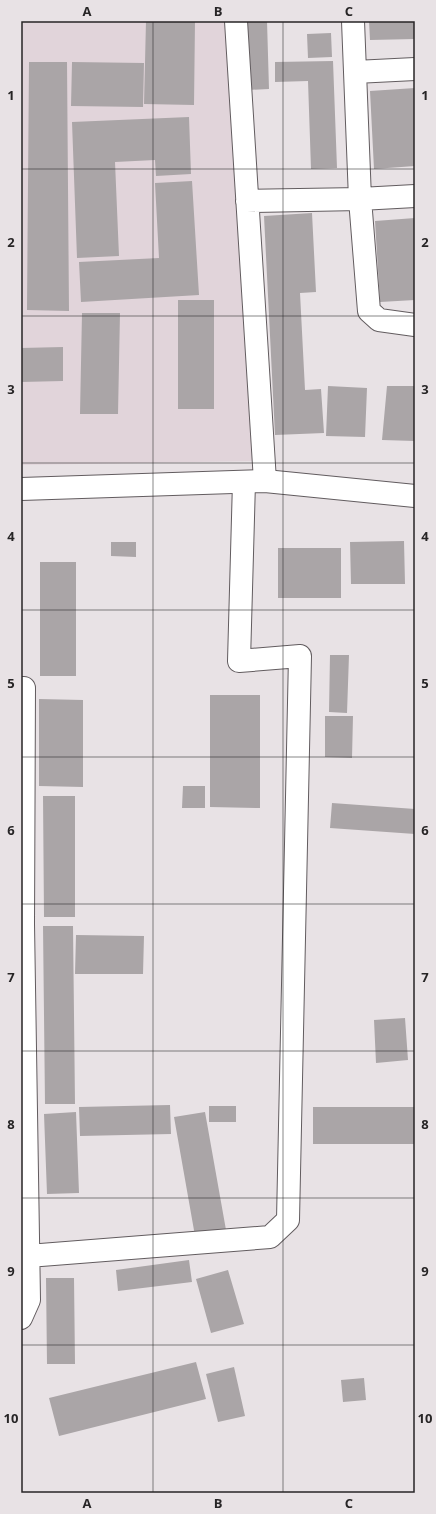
<svg xmlns="http://www.w3.org/2000/svg" width="436" height="1514" font-family="'Open Sans',sans-serif">
<style>
.built{fill:#e1d4da}
.building{fill:#aaa5a7}
.lines{fill:none;stroke-linecap:round;stroke-linejoin:round}
.minor-casing{stroke:#625c5f;stroke-width:24}
.major-casing{stroke:#625c5f;stroke-width:24}
.minor{stroke:#fff;stroke-width:22}
.major{stroke:#fff;stroke-width:22}
.grid{fill:none;stroke:#272526;stroke-width:1;stroke-opacity:0.55}
.neatline{fill:none;stroke:#272526;stroke-width:1.5}
.grid-label{font-size:13px;text-anchor:middle;font-weight:bold;fill:#272526}
</style>
<rect width="100%" height="100%" fill="#e8e2e5"/>
<path class="built" d="M 21,21 L 228,21 L 255,461 L 21,465 Z"/>
<path class="building" d="M 146,21 L 195,21 L 194,105 L 144,104 Z
M 246,21 L 267,21 L 269,89 L 248,90 Z
M 369,21 L 415,21 L 415,39 L 370,40 Z
M 331,33 L 332,57 L 308,58 L 307,34 Z
M 333,61 L 337,168 L 311,169 L 308,81 L 275,82 L 275,62 Z
M 29,62 L 67,62 L 69,311 L 27,310 Z
M 72,62 L 144,63 L 143,107 L 71,106 Z
M 415,88 L 415,166 L 374,169 L 370,91 Z
M 189,117 L 191,174 L 156,176 L 155,160 L 115,162 L 119,256 L 77,258 L 72,122 Z
M 192,181 L 199,295 L 81,302 L 79,262 L 159,258 L 155,183 Z
M 312,213 L 316,292 L 300,293 L 305,390 L 321,389 L 324,433 L 275,435 L 264,216 Z
M 415,218 L 415,300 L 380,302 L 375,221 Z
M 178,300 L 214,300 L 214,409 L 178,409 Z
M 82,313 L 120,313 L 118,414 L 80,414 Z
M 63,347 L 63,381 L 21,382 L 21,348 Z
M 328,386 L 367,388 L 365,437 L 326,436 Z
M 387,386 L 415,386 L 415,441 L 382,440 Z
M 404,541 L 405,584 L 351,584 L 350,542 Z
M 111,542 L 136,542 L 136,557 L 111,556 Z
M 278,548 L 341,548 L 341,598 L 278,598 Z
M 40,562 L 76,562 L 76,676 L 40,676 Z
M 330,655 L 349,655 L 347,713 L 329,712 Z
M 210,695 L 260,695 L 260,808 L 210,807 Z
M 39,699 L 83,700 L 83,787 L 39,786 Z
M 325,716 L 353,716 L 352,758 L 325,757 Z
M 183,786 L 205,786 L 205,808 L 182,808 Z
M 43,796 L 75,796 L 75,917 L 44,917 Z
M 332,803 L 415,809 L 415,834 L 330,828 Z
M 43,926 L 73,926 L 75,1104 L 45,1104 Z
M 76,935 L 144,936 L 143,974 L 75,974 Z
M 405,1018 L 408,1060 L 376,1063 L 374,1020 Z
M 170,1105 L 171,1134 L 80,1136 L 79,1107 Z
M 209,1106 L 236,1106 L 236,1122 L 209,1122 Z
M 313,1107 L 415,1107 L 415,1144 L 313,1144 Z
M 76,1112 L 79,1193 L 47,1194 L 44,1114 Z
M 205,1112 L 226,1230 L 195,1236 L 174,1117 Z
M 189,1260 L 192,1282 L 118,1291 L 116,1270 Z
M 228,1270 L 244,1324 L 211,1333 L 196,1279 Z
M 46,1278 L 74,1278 L 75,1364 L 47,1364 Z
M 196,1362 L 206,1399 L 59,1436 L 49,1398 Z
M 234,1367 L 245,1416 L 218,1422 L 206,1374 Z
M 364,1378 L 366,1400 L 343,1402 L 341,1380 Z"/>
<g class="lines">
<g class="minor-casing">
<path id="minor" d="M 236,21 L 265,481
M 353,21 L 360,199 L 369,311 L 379,320 L 415,325
M 355,72 L 415,69
M 247,201 L 360,199 L 415,196
M 21,688 L 24,688 L 23,924 L 21,924
M 28,1256 L 270,1237 L 288,1220 L 300,656 L 239,661 L 244,482
M 21,1318 L 29,1300 L 23,924"/>
</g>
<g class="major-casing">
<path id="major" d="M 21,489 L 265,481 L 415,496"/>
</g>
<use href="#minor" class="minor"/>
<use href="#major" class="major"/>
</g>
<path class="grid" d="M 153,21 L 153,1493M 283,21 L 283,1493M 21,169 L 415,169M 21,316 L 415,316M 21,463 L 415,463M 21,610 L 415,610M 21,757 L 415,757M 21,904 L 415,904M 21,1051 L 415,1051M 21,1198 L 415,1198M 21,1345 L 415,1345"/>
<rect width="436" height="1514" fill="none" stroke="#e8e2e5" stroke-width="44"/>
<rect x="22" y="22" width="392" height="1470" class="neatline"/>
<g class="grid-label">
<text x="87" y="16">A</text>
<text x="218" y="16">B</text>
<text x="349" y="16">C</text>
<text x="11" y="100">1</text>
<text x="425" y="100">1</text>
<text x="11" y="247">2</text>
<text x="425" y="247">2</text>
<text x="11" y="394">3</text>
<text x="425" y="394">3</text>
<text x="11" y="541">4</text>
<text x="425" y="541">4</text>
<text x="11" y="688">5</text>
<text x="425" y="688">5</text>
<text x="11" y="835">6</text>
<text x="425" y="835">6</text>
<text x="11" y="982">7</text>
<text x="425" y="982">7</text>
<text x="11" y="1129">8</text>
<text x="425" y="1129">8</text>
<text x="11" y="1276">9</text>
<text x="425" y="1276">9</text>
<text x="11" y="1423">10</text>
<text x="425" y="1423">10</text>
<text x="87" y="1508">A</text>
<text x="218" y="1508">B</text>
<text x="349" y="1508">C</text>
</g>
</svg>
